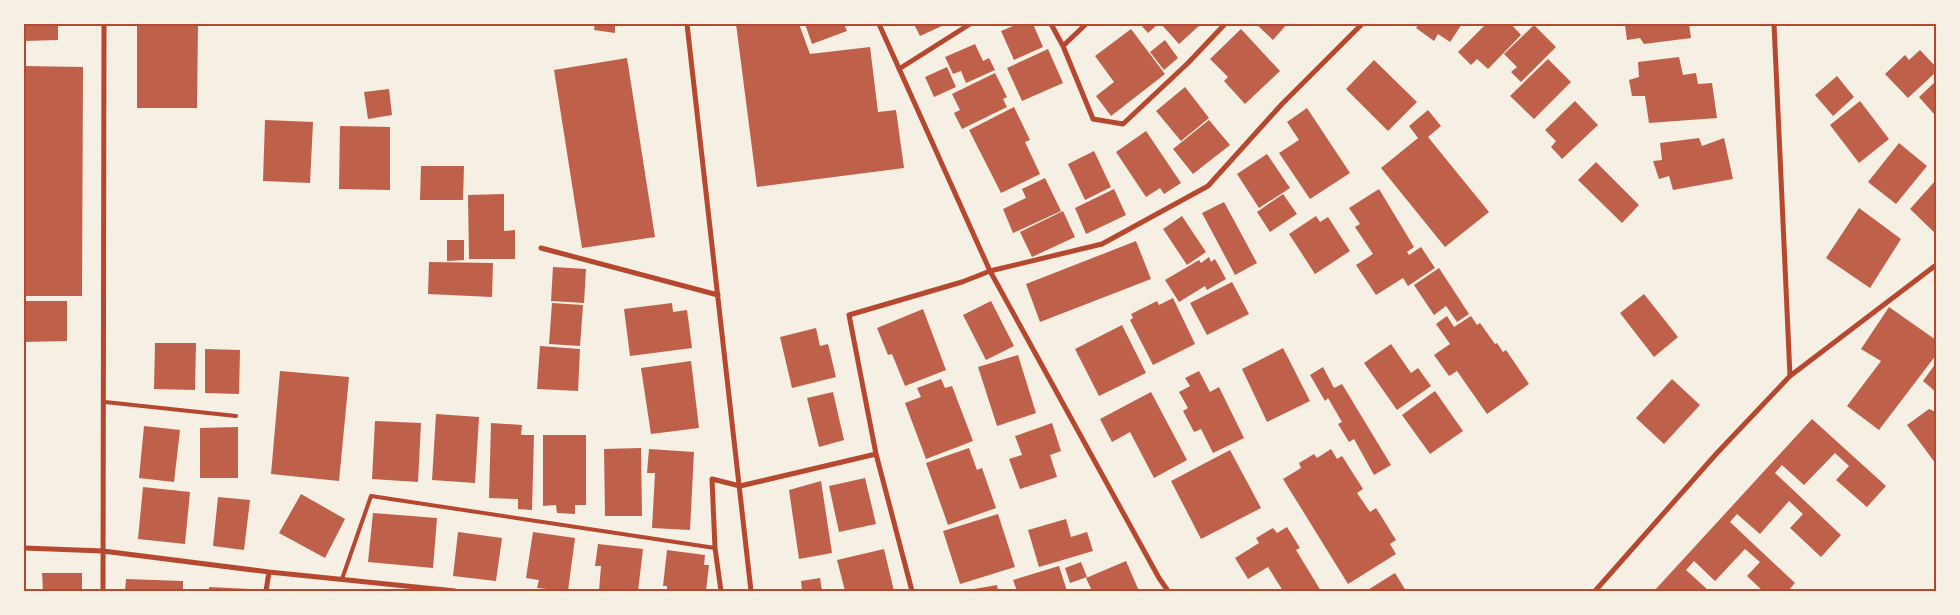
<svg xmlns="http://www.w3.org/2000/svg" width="1960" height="615" font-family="Lora,serif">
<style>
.building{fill:#bf614a}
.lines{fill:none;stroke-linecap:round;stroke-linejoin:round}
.service{stroke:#b5482f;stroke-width:4}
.minor{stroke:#b5482f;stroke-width:5}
.neatline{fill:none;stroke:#b5482f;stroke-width:2}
</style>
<rect width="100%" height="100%" fill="#f6efe4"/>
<path class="building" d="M 24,24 L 58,24 L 58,40 L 24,41 Z
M 137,24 L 198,24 L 197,108 L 137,108 Z
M 595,24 L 615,24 L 615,33 L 594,30 Z
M 736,24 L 799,24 L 810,54 L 870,47 L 878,112 L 896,110 L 904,168 L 757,187 Z
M 805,24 L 844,24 L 847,31 L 812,44 Z
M 914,24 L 946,24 L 920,36 Z
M 1018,24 L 1033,24 L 1043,47 L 1014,60 L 1001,31 Z
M 1140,24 L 1158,24 L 1148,33 Z
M 1163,24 L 1201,24 L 1179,44 L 1162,25 Z
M 1256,24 L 1287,24 L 1273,40 Z
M 1419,24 L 1462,24 L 1450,42 L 1438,34 L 1434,41 L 1416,28 Z
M 1486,24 L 1511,24 L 1521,35 L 1488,69 L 1477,59 L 1471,65 L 1458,52 Z
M 1638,24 L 1689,24 L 1691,38 L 1644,44 L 1640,38 L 1627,40 L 1625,25 Z
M 1534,25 L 1556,47 L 1521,82 L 1511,72 L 1517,67 L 1504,54 Z
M 1131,29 L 1165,74 L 1111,116 L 1096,96 L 1114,82 L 1095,56 Z
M 1241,29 L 1280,71 L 1245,104 L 1224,81 L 1228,77 L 1210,59 Z
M 1165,40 L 1178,58 L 1164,70 L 1150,52 Z
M 975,44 L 983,61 L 989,58 L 995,70 L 966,83 L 961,71 L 953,74 L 945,57 Z
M 1048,49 L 1063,83 L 1022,101 L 1007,68 Z
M 1920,50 L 1936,67 L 1936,72 L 1908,98 L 1885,74 L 1905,55 L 1909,60 Z
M 1679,57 L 1683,75 L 1696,73 L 1698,84 L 1712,83 L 1717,118 L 1649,123 L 1645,96 L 1632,96 L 1629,80 L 1639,77 L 1638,62 Z
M 627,58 L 655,237 L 582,248 L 554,70 Z
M 1548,59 L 1571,82 L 1534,119 L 1510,96 Z
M 1374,60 L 1417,102 L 1388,131 L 1346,89 Z
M 24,66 L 83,67 L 82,296 L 24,296 Z
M 947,67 L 956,87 L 934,97 L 925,77 Z
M 995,73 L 1007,97 L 1003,99 L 1007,107 L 962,129 L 954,113 L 960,110 L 952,94 Z
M 1837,76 L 1854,97 L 1833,116 L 1815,95 Z
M 1936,81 L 1936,111 L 1934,114 L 1919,97 Z
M 1185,87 L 1209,118 L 1181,141 L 1156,111 Z
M 389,89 L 392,115 L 368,119 L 364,92 Z
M 1575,101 L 1598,125 L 1562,159 L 1551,147 L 1556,141 L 1545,130 Z
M 1860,101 L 1889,139 L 1859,163 L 1830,125 Z
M 1014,107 L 1030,140 L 1025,142 L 1040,174 L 1001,193 L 969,130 Z
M 1307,108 L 1350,173 L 1310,199 L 1279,153 L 1299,140 L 1287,122 Z
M 1428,110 L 1441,126 L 1428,137 L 1489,212 L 1445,247 L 1381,168 L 1418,138 L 1409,126 Z
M 265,120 L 313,122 L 310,183 L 263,181 Z
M 1209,120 L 1230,145 L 1193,174 L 1173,149 Z
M 340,126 L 390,127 L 390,190 L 339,189 Z
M 1146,131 L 1181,183 L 1164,194 L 1160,188 L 1146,197 L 1116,152 Z
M 1699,138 L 1702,146 L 1724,138 L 1733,179 L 1673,190 L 1669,176 L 1659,179 L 1653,161 L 1662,160 L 1660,143 Z
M 1899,143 L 1927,166 L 1896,204 L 1868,182 Z
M 1094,151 L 1111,187 L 1085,200 L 1068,164 Z
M 1267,154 L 1290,188 L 1259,208 L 1237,174 Z
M 1596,162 L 1639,205 L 1622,223 L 1578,180 Z
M 421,166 L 464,166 L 463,200 L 420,200 Z
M 1045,178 L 1061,211 L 1013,233 L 1003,209 L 1026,198 L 1022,189 Z
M 1936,180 L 1936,234 L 1910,209 Z
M 1114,189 L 1126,215 L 1086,234 L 1075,208 Z
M 1379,189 L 1414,247 L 1407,252 L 1409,255 L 1421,247 L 1435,268 L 1408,286 L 1403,278 L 1376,295 L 1356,265 L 1373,254 L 1355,227 L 1360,224 L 1349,208 Z
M 504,194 L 504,231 L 515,230 L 515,259 L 469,259 L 468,195 Z
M 1283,194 L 1297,214 L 1270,232 L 1257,212 Z
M 1224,202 L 1257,263 L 1235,275 L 1202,213 Z
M 1859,208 L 1901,239 L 1870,288 L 1826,258 Z
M 1063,211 L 1075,237 L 1032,257 L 1020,232 Z
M 1182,216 L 1206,252 L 1187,265 L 1163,229 Z
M 1316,216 L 1320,222 L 1328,217 L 1350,251 L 1315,274 L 1289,234 Z
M 447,240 L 464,240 L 464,260 L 447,261 Z
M 1136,241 L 1151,279 L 1040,322 L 1026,284 Z
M 1209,257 L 1211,262 L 1215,259 L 1226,279 L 1207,290 L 1205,286 L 1179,302 L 1165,280 L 1199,260 L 1201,263 Z
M 429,262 L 493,263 L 492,297 L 428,294 Z
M 553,267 L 586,269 L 584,303 L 551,301 Z
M 1439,268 L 1469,314 L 1457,322 L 1446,306 L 1434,315 L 1414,285 Z
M 1232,282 L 1249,314 L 1207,335 L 1190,303 Z
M 1644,294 L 1678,337 L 1654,357 L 1620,313 Z
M 1173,298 L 1195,344 L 1153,365 L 1130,320 L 1133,318 L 1131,314 L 1157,301 L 1159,305 Z
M 24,301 L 67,301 L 67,341 L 24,342 Z
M 991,301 L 1014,346 L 986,360 L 963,315 Z
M 552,303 L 583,305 L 580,346 L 549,344 Z
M 672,303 L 673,312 L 687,310 L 692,348 L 630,356 L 624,309 Z
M 1889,307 L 1936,340 L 1936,355 L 1879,430 L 1847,406 L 1881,361 L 1861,349 Z
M 923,309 L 946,370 L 905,386 L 892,354 L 888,355 L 877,328 Z
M 1447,316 L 1454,327 L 1471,316 L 1477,325 L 1480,323 L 1495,344 L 1497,343 L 1503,352 L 1506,350 L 1529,384 L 1487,414 L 1457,371 L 1449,376 L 1434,355 L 1450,344 L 1436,324 Z
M 1122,325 L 1146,373 L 1099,396 L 1075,349 Z
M 816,328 L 820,346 L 828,344 L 836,377 L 792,388 L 780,337 Z
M 155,343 L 196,343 L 195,390 L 154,389 Z
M 1391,344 L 1411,373 L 1418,368 L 1431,386 L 1397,410 L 1364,363 Z
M 540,346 L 580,349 L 578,391 L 537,389 Z
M 1283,348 L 1310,401 L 1267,422 L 1242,369 Z
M 205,349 L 240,350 L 239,394 L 205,393 Z
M 1018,355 L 1036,413 L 997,426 L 978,367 Z
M 691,361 L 699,428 L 651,434 L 641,368 Z
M 1936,363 L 1936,392 L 1923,381 Z
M 1323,367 L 1334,388 L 1342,384 L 1391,465 L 1374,475 L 1354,439 L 1349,442 L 1338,424 L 1342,422 L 1328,398 L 1325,401 L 1310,375 Z
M 280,371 L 349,377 L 339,481 L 271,474 Z
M 1199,371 L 1210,392 L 1219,387 L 1244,438 L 1213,453 L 1201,429 L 1194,432 L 1183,411 L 1188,408 L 1179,392 L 1190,386 L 1185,378 Z
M 941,379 L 945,388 L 952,386 L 973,441 L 926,459 L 905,403 L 921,397 L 917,388 Z
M 1672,379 L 1700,405 L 1664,444 L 1636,418 Z
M 1435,391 L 1463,431 L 1430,454 L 1402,415 Z
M 833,392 L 844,440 L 819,447 L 807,398 Z
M 1151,392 L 1187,460 L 1154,478 L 1130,432 L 1112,442 L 1100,419 Z
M 1929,409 L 1936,412 L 1936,464 L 1907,425 Z
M 436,414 L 479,417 L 475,483 L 432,480 Z
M 1812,419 L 1886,486 L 1867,507 L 1836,480 L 1849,466 L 1835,453 L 1804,485 L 1782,465 L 1775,473 L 1841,535 L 1821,557 L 1790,528 L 1803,514 L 1789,501 L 1760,534 L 1737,514 L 1730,522 L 1795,583 L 1788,591 L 1763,591 L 1747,576 L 1760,562 L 1745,549 L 1715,581 L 1694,561 L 1686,570 L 1709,591 L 1654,591 Z
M 375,421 L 421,423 L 418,482 L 372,479 Z
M 491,423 L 522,425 L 521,435 L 534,435 L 532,510 L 518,509 L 518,499 L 489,498 Z
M 1052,423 L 1061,451 L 1050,455 L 1057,477 L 1020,489 L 1009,459 L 1022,455 L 1015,436 Z
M 144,426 L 180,430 L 174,482 L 139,478 Z
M 238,427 L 238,478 L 200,478 L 200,428 Z
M 543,435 L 586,435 L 586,505 L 575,505 L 575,514 L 557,513 L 556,505 L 543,506 Z
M 641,448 L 642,516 L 605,516 L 604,449 Z
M 969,448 L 977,470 L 982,468 L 996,508 L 948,525 L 926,463 Z
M 649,449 L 694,452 L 690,530 L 652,528 L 655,473 L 647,473 Z
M 1331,449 L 1337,459 L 1342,456 L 1363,489 L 1357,493 L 1370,512 L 1376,508 L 1396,540 L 1390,544 L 1396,554 L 1348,584 L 1283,479 L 1301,468 L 1299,463 L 1314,454 L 1317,458 Z
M 1230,450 L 1261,508 L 1201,539 L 1171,481 Z
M 865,478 L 876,524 L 839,532 L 829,486 Z
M 821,481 L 832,553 L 799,559 L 789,490 Z
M 143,487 L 190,492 L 185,544 L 138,539 Z
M 301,494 L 345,519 L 325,558 L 279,533 Z
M 218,497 L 250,500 L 244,550 L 213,546 Z
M 373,513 L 437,518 L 433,568 L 368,562 Z
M 998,514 L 1015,567 L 960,584 L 943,531 Z
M 1066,519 L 1071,537 L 1087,532 L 1093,551 L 1039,567 L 1028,530 Z
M 1287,527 L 1300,548 L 1296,550 L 1321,591 L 1283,591 L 1268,567 L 1248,579 L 1235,558 L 1259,543 L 1256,538 L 1273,528 L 1277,533 Z
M 458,532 L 502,538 L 496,581 L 453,576 Z
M 533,532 L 575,538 L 568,591 L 537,588 L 539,580 L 526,578 Z
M 598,544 L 643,549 L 638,591 L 599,591 L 601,566 L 595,566 Z
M 884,549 L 894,591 L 845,591 L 837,560 Z
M 667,550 L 705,555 L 704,565 L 709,565 L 706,591 L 667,591 L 667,586 L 663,586 Z
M 1126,561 L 1139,591 L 1092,591 L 1086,578 Z
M 1081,562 L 1087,577 L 1070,583 L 1065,568 Z
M 1059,566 L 1067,591 L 1017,591 L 1013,580 Z
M 42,573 L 82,573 L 82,591 L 43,591 Z
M 1395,573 L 1406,591 L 1366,591 Z
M 820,578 L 822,591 L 802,591 L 801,581 Z
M 126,579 L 183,581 L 183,591 L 125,591 Z
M 997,585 L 998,591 L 968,591 L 968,590 Z
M 209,587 L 249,589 L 249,591 L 209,591 Z"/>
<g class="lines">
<path class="service" d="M 105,402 L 236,416
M 342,579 L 371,496 L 715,548"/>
<path class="minor" d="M 687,24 L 751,591
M 879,24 L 990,271 L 1159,578 L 1168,591
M 1051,24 L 1063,46 L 1093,119 L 1123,124 L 1188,63 L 1225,24
M 1774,24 L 1790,376
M 1063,46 L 1086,24
M 899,69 L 970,24
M 541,248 L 718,295
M 24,548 L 103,551 L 269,572 L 455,591
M 103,591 L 104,24
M 266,591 L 269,572
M 721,591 L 715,548 L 712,479 L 740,486 L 876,454
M 912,591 L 876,454 L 849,315 L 962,282 L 990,271 L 1102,244 L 1208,186 L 1282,104 L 1362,24
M 1595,591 L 1717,453 L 1790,376 L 1936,265"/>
</g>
<rect width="1960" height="615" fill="none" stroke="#f6efe4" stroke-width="50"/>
<rect x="25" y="25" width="1910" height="565" class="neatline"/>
</svg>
